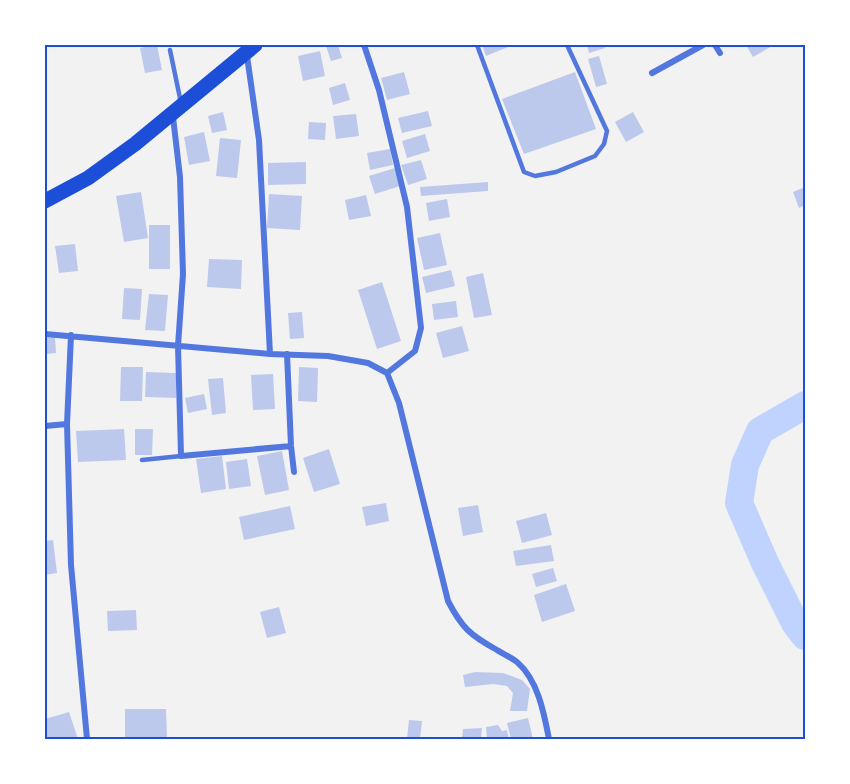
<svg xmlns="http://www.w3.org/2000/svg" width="850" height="784" font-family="Merriweather,serif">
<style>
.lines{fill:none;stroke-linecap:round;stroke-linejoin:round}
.river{stroke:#bfd3fe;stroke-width:28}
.building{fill:#bdc9ec}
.service{stroke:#5277de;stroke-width:4.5}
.minor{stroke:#5277de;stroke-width:6}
.trunk{stroke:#1d4ed8;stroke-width:15}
.neatline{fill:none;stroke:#1d4ed8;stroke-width:2}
</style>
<rect width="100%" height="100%" fill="#f2f2f2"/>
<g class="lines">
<path class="river" d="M 805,405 L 760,431 L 745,465 L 739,503 L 765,563 L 795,623 L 805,636"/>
</g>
<path class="building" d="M 157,45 L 162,70 L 145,73 L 140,48 Z
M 338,45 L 342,58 L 331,61 L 326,46 Z
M 482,45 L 513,45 L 486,56 Z
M 587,45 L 605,45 L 605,48 L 589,53 Z
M 746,45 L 774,45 L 753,57 Z
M 320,51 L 325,76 L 303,81 L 298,56 Z
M 599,56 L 607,84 L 596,87 L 588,59 Z
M 404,72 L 410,94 L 387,100 L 381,78 Z
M 575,72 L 596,129 L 524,154 L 502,99 Z
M 345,83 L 350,100 L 333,105 L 329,88 Z
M 428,111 L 432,126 L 402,133 L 398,118 Z
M 223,112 L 227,130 L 212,133 L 208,116 Z
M 633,112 L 644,132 L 626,142 L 615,122 Z
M 356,114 L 359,136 L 336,139 L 333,116 Z
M 309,122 L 326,123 L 325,140 L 308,139 Z
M 204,132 L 210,161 L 189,165 L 184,137 Z
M 425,134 L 430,151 L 407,158 L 402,141 Z
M 220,138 L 241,140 L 237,178 L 216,176 Z
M 390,149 L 393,165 L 370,170 L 367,153 Z
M 421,160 L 427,179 L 408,185 L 401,165 Z
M 306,162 L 306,184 L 268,185 L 268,163 Z
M 395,168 L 400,186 L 375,194 L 369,176 Z
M 488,182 L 488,191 L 421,196 L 420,187 Z
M 805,187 L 805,205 L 799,208 L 793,192 Z
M 141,192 L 148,238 L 124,242 L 116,196 Z
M 269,194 L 302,196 L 300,230 L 267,228 Z
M 366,195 L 371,216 L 349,220 L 345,200 Z
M 447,199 L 450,217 L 429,221 L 426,203 Z
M 149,225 L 170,225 L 170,269 L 149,269 Z
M 440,233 L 447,265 L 424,270 L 417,238 Z
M 75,244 L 78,271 L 59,273 L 55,246 Z
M 209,259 L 242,260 L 241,289 L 207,287 Z
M 451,270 L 455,286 L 426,293 L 422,277 Z
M 483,273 L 492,315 L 474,318 L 466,277 Z
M 382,282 L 401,341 L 377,349 L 358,290 Z
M 124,288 L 142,289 L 140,320 L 122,319 Z
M 149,294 L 168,295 L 165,331 L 145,330 Z
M 456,301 L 458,317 L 434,320 L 432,304 Z
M 302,312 L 304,338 L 290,339 L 288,313 Z
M 462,326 L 469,351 L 443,358 L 436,333 Z
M 55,337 L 56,353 L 47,354 L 46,338 Z
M 121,367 L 143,367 L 142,401 L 120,401 Z
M 299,367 L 318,368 L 317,402 L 298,401 Z
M 146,372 L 176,373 L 176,398 L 145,397 Z
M 273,374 L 275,409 L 253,410 L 251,375 Z
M 223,378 L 226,413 L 212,415 L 208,379 Z
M 204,394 L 207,409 L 188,413 L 185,398 Z
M 124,429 L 126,460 L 78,462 L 76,431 Z
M 135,429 L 153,429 L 152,455 L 135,455 Z
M 329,449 L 340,484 L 314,492 L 303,458 Z
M 282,451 L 289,490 L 265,495 L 257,456 Z
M 222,456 L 226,489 L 201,493 L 196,459 Z
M 247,459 L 251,486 L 229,489 L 226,462 Z
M 386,503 L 389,521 L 366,526 L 362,507 Z
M 478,505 L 483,532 L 463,536 L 458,508 Z
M 290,506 L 295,529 L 244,540 L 239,517 Z
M 546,513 L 552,535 L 522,543 L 516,521 Z
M 53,540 L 57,573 L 45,575 L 45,541 Z
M 551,545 L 554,561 L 516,566 L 513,551 Z
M 553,568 L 557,581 L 536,587 L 532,574 Z
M 566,584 L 575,611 L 542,622 L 534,595 Z
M 279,607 L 286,633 L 267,638 L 260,612 Z
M 136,610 L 137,630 L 108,631 L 107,611 Z
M 475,672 L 503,673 L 522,680 L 530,689 L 527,711 L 510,711 L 513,693 L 507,686 L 493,684 L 465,687 L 463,675 Z
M 125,709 L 166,709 L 167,739 L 125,739 Z
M 69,712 L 78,739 L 45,739 L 45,719 Z
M 528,718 L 533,739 L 511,739 L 507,723 Z
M 409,720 L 422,721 L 420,739 L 407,739 Z
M 498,725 L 502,731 L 507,730 L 509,739 L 487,739 L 486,727 Z
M 482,728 L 481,739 L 462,739 L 463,729 Z"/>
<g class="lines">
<path class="service" d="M 477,45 L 524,172 L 535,176 L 556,172 L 595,156 L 604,144 L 607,131 L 567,45
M 170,50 L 181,103
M 142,460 L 181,456"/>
<path class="minor" d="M 364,45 L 379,90 L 407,207 L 421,328 L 415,351 L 387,373
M 715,45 L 720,53
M 247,56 L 259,140 L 270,354
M 652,73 L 703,45
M 173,117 L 180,177 L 183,274 L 178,346 L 181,456 L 291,446
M 45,334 L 270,354 L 328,356 L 368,363 L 387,373 L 399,403 L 448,601 C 462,628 470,635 497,650 C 503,654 511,657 517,662 C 538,680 544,713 549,739
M 71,335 L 67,424 L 71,565 L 87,739
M 287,354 L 291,446 L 294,472
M 45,426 L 67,424"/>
<path class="trunk" d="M 45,201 L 88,178 L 135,144 L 255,45"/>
</g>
<rect width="850" height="784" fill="none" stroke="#ffffff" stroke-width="93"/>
<rect x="46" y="46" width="758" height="692" class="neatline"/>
</svg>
